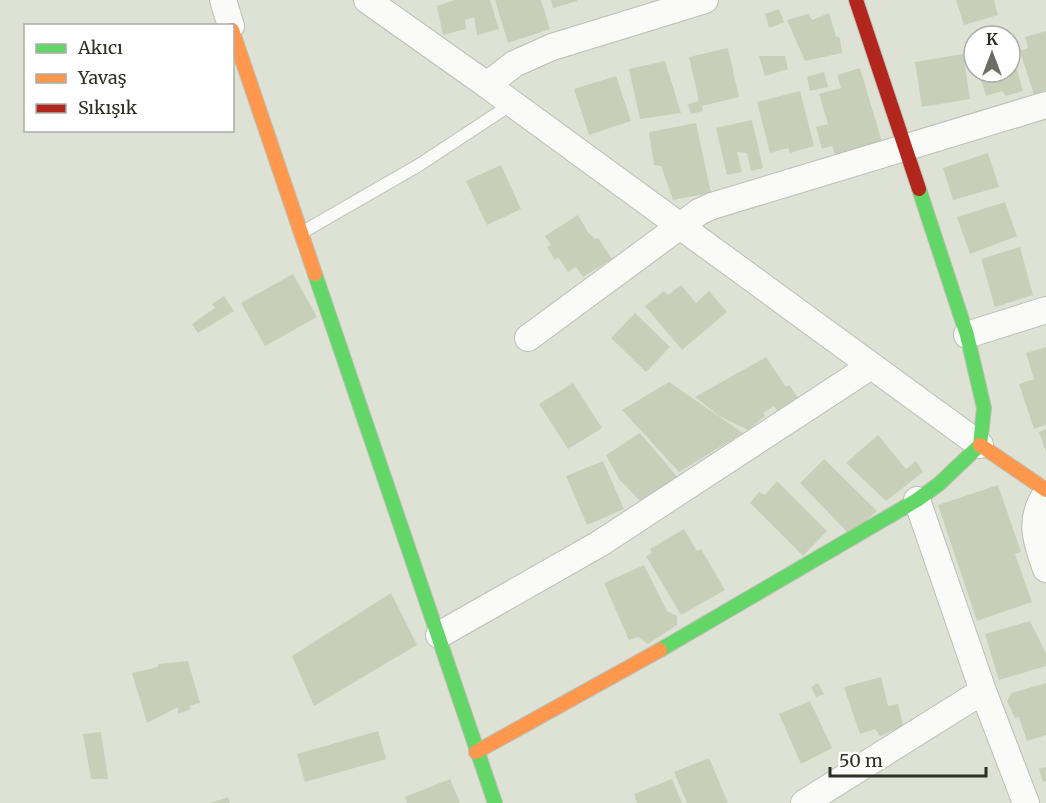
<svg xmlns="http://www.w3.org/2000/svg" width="1046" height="803" font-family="Merriweather,serif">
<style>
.building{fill:#c8cfb9}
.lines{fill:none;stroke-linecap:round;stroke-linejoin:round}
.lane-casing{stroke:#bbbfb4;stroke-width:14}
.street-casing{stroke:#bbbfb4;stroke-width:28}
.fast-casing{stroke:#bbbfb4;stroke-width:16}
.slow-casing{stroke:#bbbfb4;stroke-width:16}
.jam-casing{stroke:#bbbfb4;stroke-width:16}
.lane{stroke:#fafbf9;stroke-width:12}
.street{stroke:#fafbf9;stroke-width:26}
.fast{stroke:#63d668;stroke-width:14}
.slow{stroke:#ff974d;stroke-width:14}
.jam{stroke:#b3261e;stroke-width:14}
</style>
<rect width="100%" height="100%" fill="#dde2d4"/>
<path class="building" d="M 455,0 L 490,0 L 499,29 L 477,35 L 474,17 L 465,20 L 466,29 L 443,35 L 437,6 Z
M 495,0 L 541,0 L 550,29 L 508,43 Z
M 551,0 L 577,0 L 577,1 L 553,8 Z
M 956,0 L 994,0 L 998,15 L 964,25 Z
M 779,9 L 784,22 L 769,28 L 765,14 Z
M 829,13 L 836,36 L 840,38 L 842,53 L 805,61 L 787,20 L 808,14 L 812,20 Z
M 1046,31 L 1046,91 L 1034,95 L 1020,51 L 1028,48 L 1025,37 Z
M 728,48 L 739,97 L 702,106 L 703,111 L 691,114 L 688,104 L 699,101 L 689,57 Z
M 1011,48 L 1023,91 L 1006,96 L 1002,91 L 986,96 L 979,72 L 1010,72 Z
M 963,54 L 970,99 L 922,107 L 915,62 Z
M 759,56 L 785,56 L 788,69 L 765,76 Z
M 665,61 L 681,113 L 640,119 L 629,69 Z
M 860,68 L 882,142 L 837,161 L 832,146 L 822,149 L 816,127 L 828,124 L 819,94 L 841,88 L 837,75 Z
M 824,72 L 828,87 L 810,91 L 807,77 Z
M 616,76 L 631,121 L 589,135 L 574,89 Z
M 800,91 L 814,146 L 790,153 L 788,148 L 770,153 L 757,102 Z
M 752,120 L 763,168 L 751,171 L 747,153 L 737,152 L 742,172 L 727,175 L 716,128 Z
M 696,123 L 711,193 L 673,200 L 661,166 L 654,165 L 649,132 Z
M 988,153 L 999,187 L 953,200 L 943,168 Z
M 501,165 L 521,209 L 487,225 L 466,181 Z
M 1005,202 L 1017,236 L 970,254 L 957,217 Z
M 578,215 L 588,232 L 595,239 L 598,238 L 612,259 L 583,277 L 576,267 L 568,272 L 558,257 L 555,260 L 547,247 L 551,245 L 545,236 Z
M 1020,247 L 1033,295 L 995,307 L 981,259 Z
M 293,274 L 317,317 L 265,346 L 241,303 Z
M 681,285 L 696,303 L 709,291 L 727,312 L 682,350 L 645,306 L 664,291 L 668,295 Z
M 224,296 L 234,311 L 198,333 L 192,324 L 215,308 L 212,304 Z
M 635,313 L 670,347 L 646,372 L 611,338 Z
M 1046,347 L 1046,425 L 1034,429 L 1019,384 L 1034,379 L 1026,353 Z
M 766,357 L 786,387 L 789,385 L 799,399 L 777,411 L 774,406 L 763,413 L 765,416 L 748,430 L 719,416 L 695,397 Z
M 669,382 L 743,433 L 679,472 L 622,410 Z
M 573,383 L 602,428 L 568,449 L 539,404 Z
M 1046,429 L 1046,452 L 1039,432 Z
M 640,433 L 680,480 L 645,506 L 619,479 L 606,455 Z
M 878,435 L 906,469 L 916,461 L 923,472 L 886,501 L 846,463 Z
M 824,459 L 877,511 L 850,535 L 800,483 Z
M 603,461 L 624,509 L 587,525 L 566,476 Z
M 777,481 L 827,531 L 803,556 L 750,503 L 759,492 L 765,495 Z
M 998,485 L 1021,552 L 1015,554 L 1032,602 L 977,621 L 938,505 Z
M 684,529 L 697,551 L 701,549 L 725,590 L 681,615 L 646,556 L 652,553 L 650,549 Z
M 644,565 L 667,611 L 677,616 L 677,625 L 648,644 L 638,637 L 629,640 L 604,583 Z
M 391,593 L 417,645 L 314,706 L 292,656 Z
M 1030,621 L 1046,653 L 1046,666 L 999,680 L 985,634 Z
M 188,661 L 200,703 L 189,706 L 191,709 L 178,714 L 178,707 L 147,723 L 132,673 L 158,667 L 158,664 Z
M 881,677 L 888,706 L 898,704 L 903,726 L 880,736 L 875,729 L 860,734 L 844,687 Z
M 818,683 L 824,694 L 816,697 L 811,687 Z
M 1046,683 L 1046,735 L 1027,741 L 1019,717 L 1015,718 L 1007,701 L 1012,693 Z
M 810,701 L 832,748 L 801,764 L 779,714 Z
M 378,731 L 386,759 L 305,782 L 297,754 Z
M 101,732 L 108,779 L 91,779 L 83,734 Z
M 709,758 L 728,803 L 687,803 L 674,772 Z
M 1046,767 L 1046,781 L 1043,782 L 1039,769 Z
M 450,779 L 460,803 L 407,803 L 405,797 Z
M 672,779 L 682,803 L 637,803 L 634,794 Z
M 228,797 L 230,803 L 210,803 Z"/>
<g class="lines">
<g class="lane-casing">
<path id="lane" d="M 301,233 L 419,165 L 513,103"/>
</g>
<g class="street-casing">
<path id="street" d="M 223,0 L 231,26
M 367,0 L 487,85 L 514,64 L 552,47 L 705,0
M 487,85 L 980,445
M 967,335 L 1046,310
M 528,338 L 699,212 L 712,206 L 1046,105
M 1046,494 C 1028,520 1036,541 1046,569
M 917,500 L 983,691 L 1026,803
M 439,635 L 599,544 L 871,366
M 804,803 L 983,691"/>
</g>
<g class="fast-casing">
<path id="fast" d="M 315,274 L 495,803
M 660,650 L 917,500 L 939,484 L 980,445 L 984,408 L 967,335 L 919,189"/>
</g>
<g class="slow-casing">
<path id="slow" d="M 232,30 L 315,274
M 980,445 L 1046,490
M 476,752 L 660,650"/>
</g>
<g class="jam-casing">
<path id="jam" d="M 856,0 L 919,189"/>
</g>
<use href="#lane" class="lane"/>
<use href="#street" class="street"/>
<use href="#fast" class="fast"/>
<use href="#slow" class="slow"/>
<use href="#jam" class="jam"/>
</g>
<rect x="24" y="24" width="210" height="108" fill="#ffffff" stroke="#abaca8" stroke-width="1.5"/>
<rect x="36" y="44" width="30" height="9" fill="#63d668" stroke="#abaca8" stroke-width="1.5"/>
<text x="78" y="54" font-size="18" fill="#2d3026">Akıcı</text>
<rect x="36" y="74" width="30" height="9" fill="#ff974d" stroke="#abaca8" stroke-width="1.5"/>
<text x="78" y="84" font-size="18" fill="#2d3026">Yavaş</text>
<rect x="36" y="104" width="30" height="9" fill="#b3261e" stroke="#abaca8" stroke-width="1.5"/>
<text x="78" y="114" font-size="18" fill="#2d3026">Sıkışık</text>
<g transform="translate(992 54)"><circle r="28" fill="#ffffff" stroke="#abaca8" stroke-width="1.5"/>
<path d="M0-4.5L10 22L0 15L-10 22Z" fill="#6b6e63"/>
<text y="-9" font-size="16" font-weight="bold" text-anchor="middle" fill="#2d3026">K</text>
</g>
<path d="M830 767v9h156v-9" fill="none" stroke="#2d3026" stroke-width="3"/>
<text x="839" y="767" font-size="18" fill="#2d3026" stroke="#ffffff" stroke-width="4.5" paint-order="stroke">50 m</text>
</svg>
